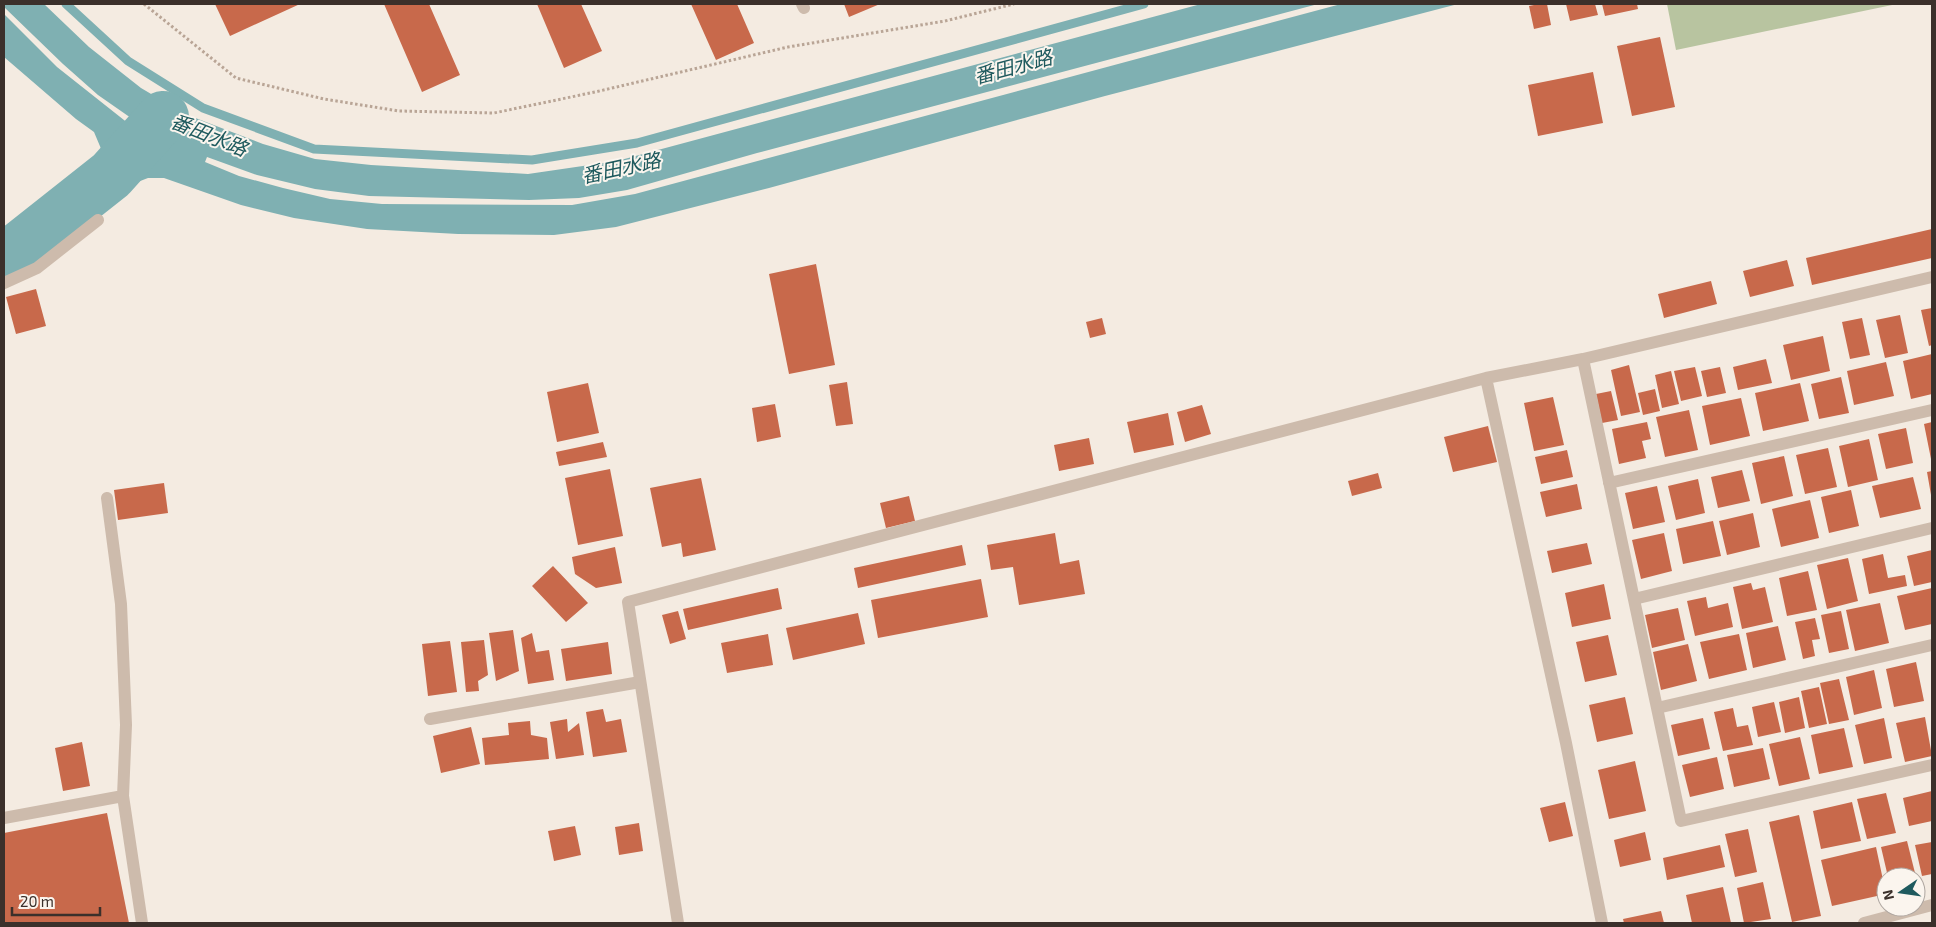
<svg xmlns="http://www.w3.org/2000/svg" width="1936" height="927" font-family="'Exo 2','Noto Sans JP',sans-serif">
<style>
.green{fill:#b8c4a0}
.water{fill:#7fb0b2}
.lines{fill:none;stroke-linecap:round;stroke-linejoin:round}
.stream{stroke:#7fb0b2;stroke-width:9}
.river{stroke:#7fb0b2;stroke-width:52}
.building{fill:#c8694b}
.path{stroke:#b9a596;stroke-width:3;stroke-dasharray:2.5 2.5;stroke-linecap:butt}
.street{stroke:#cdbbac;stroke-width:12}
.labels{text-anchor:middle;stroke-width:4;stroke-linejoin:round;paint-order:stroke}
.water-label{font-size:20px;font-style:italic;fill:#1f5a5e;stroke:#fbf5ee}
</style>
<rect width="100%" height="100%" fill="#f4ebe1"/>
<path class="green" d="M 1667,4 L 1897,4 L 1676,50 Z"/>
<path class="water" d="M 4,4 L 44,4 L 89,47 L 141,88 L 185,114 L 263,144 L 315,159 L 371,165 L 528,174 L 617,161 L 1201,4 L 1318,4 L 757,153 L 627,190 L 579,198 L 529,200 L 369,196 L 315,189 L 257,175 L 207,157 L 205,162 L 239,176 L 283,188 L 330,199 L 382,204 L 572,205 L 635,194 L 1341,4 L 1458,4 L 1105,96 L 769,188 L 616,227 L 554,235 L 458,234 L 367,229 L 294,218 L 241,205 L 164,178 L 148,178 L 135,183 L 117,158 L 102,151 L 94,132 L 76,119 L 4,57 L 4,14 L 57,67 L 129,124 L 131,118 L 98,95 L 63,64 L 4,7 Z"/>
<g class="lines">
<path class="stream" d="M 66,4 L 128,61 L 203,108 L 314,149 L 532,160 L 637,143 L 1144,4"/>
<path class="river" d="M 4,255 L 20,247 L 111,175 L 163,117"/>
</g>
<path class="building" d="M 215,4 L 300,4 L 230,36 Z
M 384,4 L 429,4 L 460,75 L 422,92 Z
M 537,4 L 581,4 L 602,51 L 564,68 Z
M 691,4 L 737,4 L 754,43 L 716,60 Z
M 844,4 L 880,4 L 849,17 Z
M 1539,4 L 1547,4 L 1551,25 L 1534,29 L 1529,6 Z
M 1566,4 L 1595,4 L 1598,15 L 1570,21 Z
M 1602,4 L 1637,4 L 1638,9 L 1605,16 Z
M 1660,37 L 1675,107 L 1632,116 L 1617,46 Z
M 1593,72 L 1603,123 L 1538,136 L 1528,85 Z
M 1932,229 L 1932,258 L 1812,285 L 1806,258 Z
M 1787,260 L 1794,286 L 1750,297 L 1743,271 Z
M 816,264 L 835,365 L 789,374 L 769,274 Z
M 1711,281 L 1717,304 L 1664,318 L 1658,294 Z
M 36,289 L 46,326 L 16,334 L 6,297 Z
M 1932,308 L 1932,345 L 1929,346 L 1921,310 Z
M 1900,315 L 1908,353 L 1885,358 L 1876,320 Z
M 1102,318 L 1106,334 L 1090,338 L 1086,322 Z
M 1862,318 L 1870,355 L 1850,359 L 1842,322 Z
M 1823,336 L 1830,371 L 1791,380 L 1783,345 Z
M 1932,354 L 1932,394 L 1911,399 L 1903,361 Z
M 1766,359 L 1772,383 L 1738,390 L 1733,367 Z
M 1886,362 L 1894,396 L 1854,405 L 1847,371 Z
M 1629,365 L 1640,412 L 1621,416 L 1611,370 Z
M 1695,367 L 1702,396 L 1681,401 L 1674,371 Z
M 1720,367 L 1726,393 L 1707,397 L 1701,371 Z
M 1671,371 L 1679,404 L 1662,408 L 1655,375 Z
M 1841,377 L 1849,413 L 1819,419 L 1811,384 Z
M 847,382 L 853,424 L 836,426 L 829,385 Z
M 588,383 L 599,433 L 557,442 L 547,392 Z
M 1800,383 L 1809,421 L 1763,431 L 1755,393 Z
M 1655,389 L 1660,411 L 1643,415 L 1638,393 Z
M 1611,391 L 1618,420 L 1602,423 L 1596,394 Z
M 1553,397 L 1564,445 L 1534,451 L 1524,403 Z
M 1741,398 L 1750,436 L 1710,445 L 1702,406 Z
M 775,404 L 781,437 L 757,442 L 752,408 Z
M 1202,405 L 1211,434 L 1185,442 L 1177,412 Z
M 1689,410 L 1698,450 L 1665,457 L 1656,417 Z
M 1168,413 L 1174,445 L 1134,453 L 1127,422 Z
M 1647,422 L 1651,439 L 1642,441 L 1646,458 L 1619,464 L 1612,429 Z
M 1932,422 L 1932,459 L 1931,459 L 1924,424 Z
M 1488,426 L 1497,462 L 1453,472 L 1444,437 Z
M 1906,428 L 1913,463 L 1886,469 L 1878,434 Z
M 1089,438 L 1094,464 L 1059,471 L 1054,445 Z
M 1869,439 L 1878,480 L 1848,487 L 1839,446 Z
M 603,442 L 607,457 L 559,466 L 556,452 Z
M 1828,448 L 1837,487 L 1805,494 L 1796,455 Z
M 1567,450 L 1573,477 L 1541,484 L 1535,457 Z
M 1784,456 L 1793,496 L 1761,504 L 1752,463 Z
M 610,469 L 623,536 L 578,545 L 565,478 Z
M 1742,470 L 1750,501 L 1718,508 L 1711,477 Z
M 1932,471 L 1932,495 L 1931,495 L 1927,472 Z
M 1378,473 L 1382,488 L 1352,496 L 1348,481 Z
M 1913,477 L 1921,509 L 1880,518 L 1872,486 Z
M 701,478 L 716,550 L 683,557 L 681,543 L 662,547 L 650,488 Z
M 1698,479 L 1705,513 L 1676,520 L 1668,486 Z
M 164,483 L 168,513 L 118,520 L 114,490 Z
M 1577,484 L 1582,509 L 1546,517 L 1540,492 Z
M 1657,486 L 1665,522 L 1633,529 L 1625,493 Z
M 1851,490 L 1859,526 L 1829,533 L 1821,497 Z
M 909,496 L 915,521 L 886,528 L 880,503 Z
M 1810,500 L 1819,538 L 1781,547 L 1772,509 Z
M 1753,513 L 1760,547 L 1727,555 L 1719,521 Z
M 1713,521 L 1721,556 L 1683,564 L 1676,529 Z
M 1055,533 L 1060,564 L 1079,560 L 1085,594 L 1019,605 L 1013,567 L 991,570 L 987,545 Z
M 1664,533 L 1672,571 L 1641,579 L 1632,540 Z
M 1587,543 L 1592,564 L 1552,573 L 1547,551 Z
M 962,545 L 966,565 L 858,588 L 854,568 Z
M 615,547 L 622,583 L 596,588 L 575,574 L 572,557 Z
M 1932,550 L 1932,582 L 1914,586 L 1907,556 Z
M 1883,554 L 1888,578 L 1905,575 L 1907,586 L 1869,594 L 1862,559 Z
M 1848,558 L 1858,601 L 1827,609 L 1817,565 Z
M 553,566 L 588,603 L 566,622 L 532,586 Z
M 1808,571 L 1817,610 L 1787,616 L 1779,578 Z
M 981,579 L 988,617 L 878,638 L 871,600 Z
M 1751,583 L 1753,590 L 1765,587 L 1773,622 L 1742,629 L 1733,587 Z
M 1604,584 L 1611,619 L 1572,627 L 1565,593 Z
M 778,588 L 782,609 L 688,630 L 683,609 Z
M 1932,588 L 1932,624 L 1905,630 L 1897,596 Z
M 1706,597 L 1708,608 L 1728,603 L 1733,627 L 1695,636 L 1687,601 Z
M 1880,603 L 1889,643 L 1855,651 L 1846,610 Z
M 1678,608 L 1685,640 L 1652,648 L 1645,615 Z
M 678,611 L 686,639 L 670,644 L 662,615 Z
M 1841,611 L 1849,649 L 1829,653 L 1821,615 Z
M 858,613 L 865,644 L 793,660 L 786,628 Z
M 1815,618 L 1820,639 L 1812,640 L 1815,656 L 1803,659 L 1795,622 Z
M 1778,626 L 1786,660 L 1753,668 L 1746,633 Z
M 513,630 L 519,671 L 496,681 L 489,633 Z
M 532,633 L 536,652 L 549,650 L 554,680 L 528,684 L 521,638 Z
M 768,634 L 773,665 L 727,673 L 721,643 Z
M 1739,634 L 1747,670 L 1709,679 L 1700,642 Z
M 1608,635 L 1617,675 L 1585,682 L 1576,642 Z
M 484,640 L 488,675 L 478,681 L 479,691 L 466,692 L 461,642 Z
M 450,641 L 457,692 L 428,696 L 422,644 Z
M 608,642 L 612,674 L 566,681 L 561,649 Z
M 1688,644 L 1697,681 L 1661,690 L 1653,652 Z
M 1916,662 L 1924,701 L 1894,707 L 1886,669 Z
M 1874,670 L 1882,708 L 1854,715 L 1846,677 Z
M 1839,679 L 1849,720 L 1829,724 L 1820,683 Z
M 1819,687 L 1827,724 L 1809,728 L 1801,691 Z
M 1625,697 L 1633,734 L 1597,742 L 1589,705 Z
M 1799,697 L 1805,728 L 1785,733 L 1779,702 Z
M 1774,702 L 1781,732 L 1758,737 L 1752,707 Z
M 1733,708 L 1737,727 L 1748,725 L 1753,745 L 1723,751 L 1714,712 Z
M 603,709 L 606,722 L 621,719 L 627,752 L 593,757 L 586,712 Z
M 1925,717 L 1932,756 L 1905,762 L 1896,723 Z
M 1703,718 L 1710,749 L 1678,756 L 1671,725 Z
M 1884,718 L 1892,758 L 1864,764 L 1855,725 Z
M 567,719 L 568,732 L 579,723 L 584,755 L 556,759 L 550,722 Z
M 530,721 L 531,735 L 547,738 L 549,759 L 485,765 L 482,738 L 509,735 L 508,723 Z
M 471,727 L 480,764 L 441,773 L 433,736 Z
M 1844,728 L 1853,767 L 1819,774 L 1811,735 Z
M 1800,737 L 1810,779 L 1779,786 L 1769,744 Z
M 82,742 L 90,786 L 63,791 L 55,748 Z
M 1763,748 L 1770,779 L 1734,787 L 1727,755 Z
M 1717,757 L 1724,789 L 1690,797 L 1682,765 Z
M 1635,761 L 1646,811 L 1609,819 L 1598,770 Z
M 1932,791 L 1932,821 L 1909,826 L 1903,798 Z
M 1886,793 L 1896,833 L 1867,839 L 1857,799 Z
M 1565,802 L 1573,836 L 1549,842 L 1540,808 Z
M 1852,802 L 1861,841 L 1821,849 L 1813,811 Z
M 107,813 L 129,923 L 4,923 L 4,833 Z
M 1799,815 L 1821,916 L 1792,922 L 1769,822 Z
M 639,823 L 643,851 L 619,855 L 615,827 Z
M 575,826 L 581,855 L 554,861 L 548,831 Z
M 1748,829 L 1757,872 L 1735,877 L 1725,834 Z
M 1645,832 L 1651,860 L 1620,867 L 1614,840 Z
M 1907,841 L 1916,877 L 1888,877 L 1881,847 Z
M 1932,842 L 1932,874 L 1922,876 L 1915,845 Z
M 1720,845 L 1725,867 L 1667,880 L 1663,858 Z
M 1876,847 L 1886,894 L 1832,906 L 1821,860 Z
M 1763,882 L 1771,919 L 1744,923 L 1737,888 Z
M 1723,887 L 1731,923 L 1692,923 L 1686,895 Z
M 1661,911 L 1664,923 L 1624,923 L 1623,919 Z"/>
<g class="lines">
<path class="path" d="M 144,4 L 236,78 L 324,99 L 399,111 L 494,113 L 595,92 L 788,47 L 945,21 L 1014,4"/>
<path class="street" d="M 802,4 L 804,8
M 4,283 L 37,268 L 98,220
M 1583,359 L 1657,708 L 1932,645
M 1486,378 L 1566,743 L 1602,923
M 1609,483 L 1932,410
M 107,498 L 121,604 L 126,725 L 123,796 L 142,923
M 1634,599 L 1932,528
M 1657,708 L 1681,821 L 1932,765
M 430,719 L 640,682
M 4,818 L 123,796
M 678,923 L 628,602 L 1486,378 L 1583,359 L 1932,277
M 1864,923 L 1932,905"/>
</g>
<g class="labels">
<g class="water-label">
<text transform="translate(1013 67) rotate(-15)" y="7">番田水路</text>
<text transform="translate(209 135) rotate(22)" y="7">番田水路</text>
<text transform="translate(621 168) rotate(-12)" y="7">番田水路</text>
</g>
</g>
<rect width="1936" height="927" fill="none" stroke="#3b302b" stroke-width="10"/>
<g transform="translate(1901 892) rotate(257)"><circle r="24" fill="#fbf5ee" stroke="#aea6a0"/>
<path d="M0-4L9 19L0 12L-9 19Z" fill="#1f5a5e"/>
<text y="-8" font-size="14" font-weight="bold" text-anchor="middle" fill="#3b302b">N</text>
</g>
<path d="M12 907v8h88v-8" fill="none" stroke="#3b302b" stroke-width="2.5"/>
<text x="20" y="907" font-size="15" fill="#3b302b" stroke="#fbf5ee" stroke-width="4" paint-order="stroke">20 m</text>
</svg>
